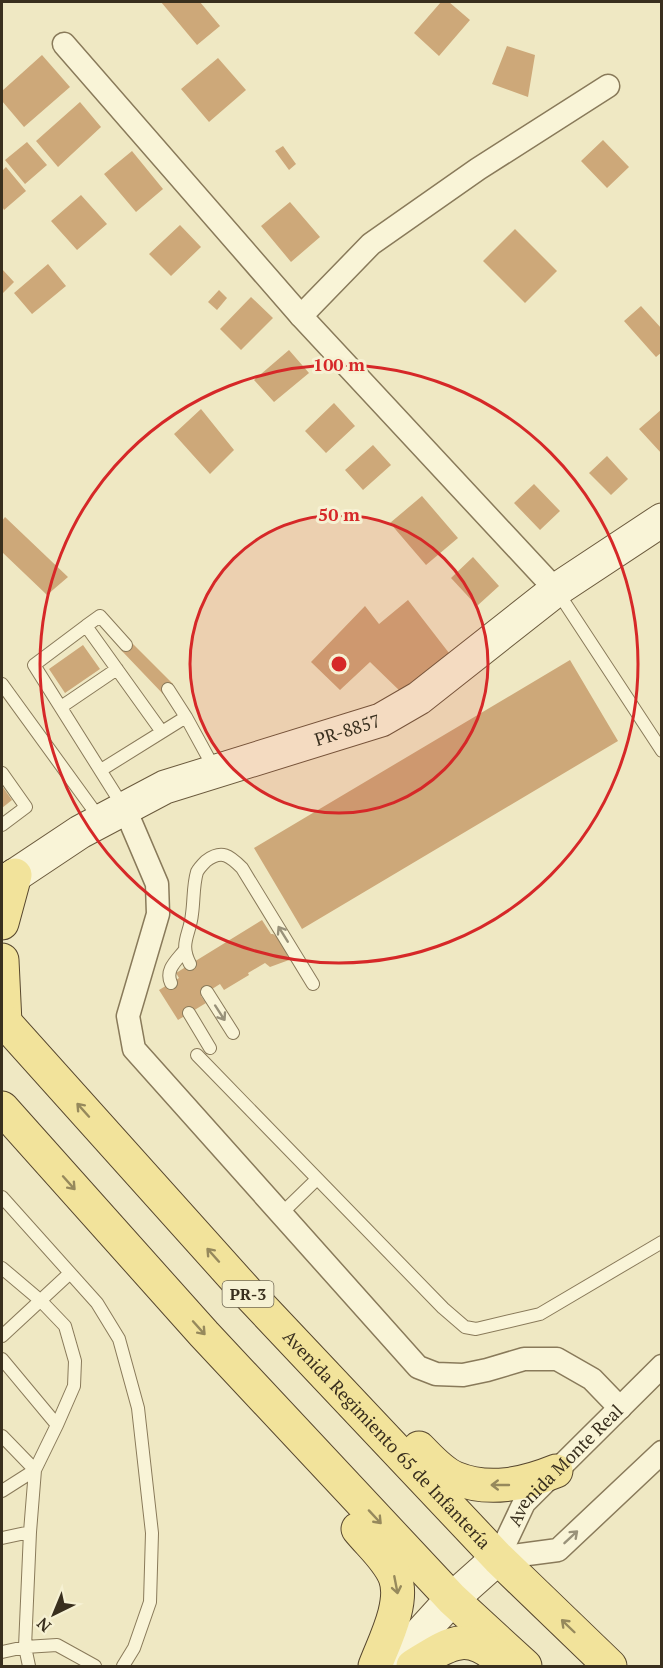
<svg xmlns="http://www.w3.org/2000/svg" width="663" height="1668" font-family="'PT Serif',serif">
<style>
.building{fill:#cda879}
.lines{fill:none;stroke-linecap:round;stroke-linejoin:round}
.lane-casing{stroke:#897a5a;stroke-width:14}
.street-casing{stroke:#897a5a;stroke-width:25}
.secondary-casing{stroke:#6b5a3d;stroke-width:35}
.primary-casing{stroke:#57472e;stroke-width:35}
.lane{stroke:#f9f4d7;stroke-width:12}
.street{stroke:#f9f4d7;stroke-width:22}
.secondary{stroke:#f9f4d7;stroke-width:33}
.primary{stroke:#f2e39b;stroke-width:33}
.oneway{stroke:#99927a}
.oneway2{stroke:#96895c}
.ring{fill:none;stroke:#d62828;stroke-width:3}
.labels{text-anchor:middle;stroke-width:6;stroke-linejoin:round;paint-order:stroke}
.shield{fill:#f6f1d3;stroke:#726954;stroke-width:1.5}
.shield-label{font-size:16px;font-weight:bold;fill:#392f1e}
.street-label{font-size:18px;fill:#392f1e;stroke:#f6f1d3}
.centre{fill:#d62828;stroke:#f6f1d3;stroke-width:3}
.ring-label{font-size:18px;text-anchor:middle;font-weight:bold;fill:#d62828;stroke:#f6f1d3;stroke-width:6;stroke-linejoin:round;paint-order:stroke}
</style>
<rect width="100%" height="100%" fill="#efe8c3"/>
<path class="building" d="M 161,2 L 200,2 L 220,26 L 197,45 Z
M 441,2 L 449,2 L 470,20 L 439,56 L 414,33 Z
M 507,46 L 535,55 L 528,97 L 492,84 Z
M 42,55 L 70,87 L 24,127 L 2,101 L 2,91 Z
M 218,58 L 246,90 L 209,122 L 181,89 Z
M 80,102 L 101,127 L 58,167 L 36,141 Z
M 603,140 L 629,167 L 607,188 L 581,161 Z
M 27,142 L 47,165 L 25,184 L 5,160 Z
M 283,146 L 296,164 L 289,170 L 275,151 Z
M 132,151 L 163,189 L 136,212 L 104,174 Z
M 6,167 L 26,191 L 4,210 L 2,206 L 2,171 Z
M 81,195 L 107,224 L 77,250 L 51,221 Z
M 290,202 L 320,237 L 291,262 L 261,226 Z
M 180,225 L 201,247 L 171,276 L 149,254 Z
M 515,229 L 557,271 L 525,303 L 483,261 Z
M 48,264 L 66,286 L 32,314 L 14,293 Z
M 2,269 L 14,282 L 2,294 Z
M 219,290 L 227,298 L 217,310 L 208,302 Z
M 251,297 L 273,318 L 241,350 L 220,329 Z
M 641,306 L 662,329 L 662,352 L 656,357 L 624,321 Z
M 289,350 L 309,373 L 274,402 L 254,380 Z
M 334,403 L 355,426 L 326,453 L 305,431 Z
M 201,409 L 234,450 L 210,474 L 174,434 Z
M 662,409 L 662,454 L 639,429 Z
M 373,445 L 391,465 L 363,490 L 345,470 Z
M 607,456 L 628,479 L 611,495 L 589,473 Z
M 534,484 L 560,511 L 540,530 L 514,503 Z
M 422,496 L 458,538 L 426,565 L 390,523 Z
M 5,517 L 68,577 L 47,595 L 2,552 L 2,521 Z
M 473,557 L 499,586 L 477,606 L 451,578 Z
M 408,600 L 449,653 L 402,693 L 370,662 L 340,690 L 311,662 L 365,606 L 379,624 Z
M 130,641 L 173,684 L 163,694 L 121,650 Z
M 83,645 L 100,669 L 65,693 L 49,669 Z
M 570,660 L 618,741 L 302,929 L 254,848 Z
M 2,786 L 12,800 L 2,808 Z
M 262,920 L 271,934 L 273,934 L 277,937 L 281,937 L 289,960 L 270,967 L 265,963 L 248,973 L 249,975 L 224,990 L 220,984 L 201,996 L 206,1003 L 178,1020 L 159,990 L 179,978 L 176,973 Z"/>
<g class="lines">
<g class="lane-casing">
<path id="lane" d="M 557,591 L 662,751
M 86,626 L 100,616 L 126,645
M 2,684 L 100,819
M 168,689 L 186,717 L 215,770
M 61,707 L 117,669
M 162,732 L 186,717
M 101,770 L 162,732 L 86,626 L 34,665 L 124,808
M 2,773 L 26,807 L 2,825
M 190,964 C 179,943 190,935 192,914 C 194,901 193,885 197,872 C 199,868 203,864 206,861 C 222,849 230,856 242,868 L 313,984
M 171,983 C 165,970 176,961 184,951
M 207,992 L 233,1033
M 189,1013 L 210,1048
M 197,1055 L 443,1308 L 465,1327 L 476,1329 L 540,1314 L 662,1242
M 2,1197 L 97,1303 L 119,1339 L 138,1408 L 152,1533 L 150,1602 L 134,1648 L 123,1666
M 281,1214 L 317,1179
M 2,1268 L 41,1301 L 65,1326 L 75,1361 L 74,1386 L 57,1425 L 35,1470 L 2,1491
M 2,1336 L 70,1273
M 2,1359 L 57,1425
M 2,1436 L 35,1470 L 30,1532 L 2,1538
M 30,1532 L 25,1647 L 57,1645 L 95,1666
M 2,1652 L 25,1647 L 29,1666"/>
</g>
<g class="street-casing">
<g id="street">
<path d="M 64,44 L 301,316 L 556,590"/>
<path d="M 301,316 L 371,244 L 478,169 L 608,86"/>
<path d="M 125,809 L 157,884 L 158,914 L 128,1016 L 134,1049 L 418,1367 L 436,1374 L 463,1375 L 487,1370 L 524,1359 L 557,1359 L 592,1379 L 620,1408"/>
<path id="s1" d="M 498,1558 L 524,1503 L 662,1366"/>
<path d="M 498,1558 L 558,1550 L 662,1452"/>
</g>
</g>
<g class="secondary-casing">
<g id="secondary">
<path id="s2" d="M 2,884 L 80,832 L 165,787 L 381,720 L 419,698 L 556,590 L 662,520"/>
<path d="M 391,1666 L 452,1599 L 498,1558"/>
</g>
</g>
<g class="primary-casing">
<g id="primary">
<path d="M 2,923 L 15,875"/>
<path d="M 2,960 L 5,1023"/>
<path id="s3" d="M 2,1019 L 247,1292 L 498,1558 L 610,1666"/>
<path d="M 2,1108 L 204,1334 L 452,1599 L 525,1666"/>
<path d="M 419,1448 C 430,1459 441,1472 455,1478 C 489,1492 524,1484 556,1471"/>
<path d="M 358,1529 C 370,1544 388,1559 395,1577 C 405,1603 384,1642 375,1666"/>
<path d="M 413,1666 C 449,1644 467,1628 503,1663"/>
</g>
</g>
<use href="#lane" class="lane"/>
<use href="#street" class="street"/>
<use href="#secondary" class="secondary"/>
<use href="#primary" class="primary"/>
</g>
<defs><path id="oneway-shaft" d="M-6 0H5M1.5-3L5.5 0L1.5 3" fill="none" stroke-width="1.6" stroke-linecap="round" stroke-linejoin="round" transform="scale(1.5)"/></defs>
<g class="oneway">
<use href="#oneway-shaft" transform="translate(283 934) rotate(-122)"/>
<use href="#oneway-shaft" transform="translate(220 1013) rotate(57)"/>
<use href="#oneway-shaft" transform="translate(571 1537) rotate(-43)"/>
</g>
<g class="oneway2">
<use href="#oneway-shaft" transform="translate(83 1110) rotate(-132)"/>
<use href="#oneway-shaft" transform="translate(69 1183) rotate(48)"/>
<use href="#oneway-shaft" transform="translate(213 1255) rotate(-132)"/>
<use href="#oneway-shaft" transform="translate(199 1328) rotate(48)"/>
<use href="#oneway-shaft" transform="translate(500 1485) rotate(180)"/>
<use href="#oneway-shaft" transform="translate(375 1517) rotate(47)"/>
<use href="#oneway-shaft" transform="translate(396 1585) rotate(79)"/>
<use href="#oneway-shaft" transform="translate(568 1626) rotate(-136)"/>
</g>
<circle cx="339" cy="664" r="149" fill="#d62828" fill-opacity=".12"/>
<g class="ring">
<circle cx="339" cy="664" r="149"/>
<circle cx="339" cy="664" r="299"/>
</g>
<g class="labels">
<rect class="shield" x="222.5" y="1281" width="51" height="26" rx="4.5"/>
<g class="shield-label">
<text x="248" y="1300">PR-3</text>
</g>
<g class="street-label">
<text dy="6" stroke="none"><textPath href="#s2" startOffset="381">PR-8857</textPath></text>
<text dy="6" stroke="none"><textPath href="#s3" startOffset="570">Avenida Regimiento 65 de Infantería</textPath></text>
<text dy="6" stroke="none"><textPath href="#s1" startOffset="116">Avenida Monte Real</textPath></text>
</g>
</g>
<circle cx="339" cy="664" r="9" class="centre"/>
<g class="ring-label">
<text x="339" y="371">100 m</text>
<text x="339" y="521">50 m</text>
</g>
<rect width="663" height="1668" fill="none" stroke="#392f1e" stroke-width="6"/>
<g transform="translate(54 1614) rotate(223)" stroke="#f6f1d3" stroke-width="4.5" paint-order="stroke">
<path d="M0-4.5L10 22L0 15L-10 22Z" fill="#392f1e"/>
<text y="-9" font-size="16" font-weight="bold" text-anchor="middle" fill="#392f1e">N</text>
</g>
</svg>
